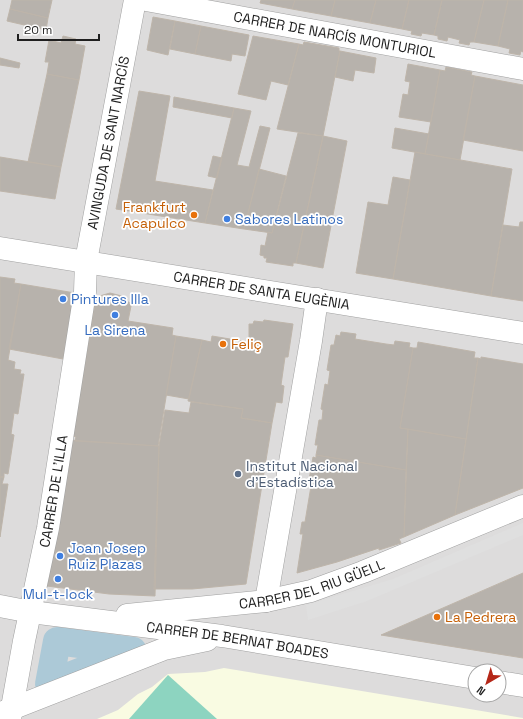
<svg xmlns="http://www.w3.org/2000/svg" width="523" height="719" font-family="'Space Grotesk',sans-serif">
<style>
.residential{fill:#dddcdc;fill-rule:evenodd}
.education{fill:#f9fbe2}
.pitch{fill:#8dd4c0}
.parking{fill:#dfdfdf}
.lines{fill:none;stroke-linecap:round;stroke-linejoin:round}
.canal{stroke:#acc9d7;stroke-width:28}
.building{fill:#b7b2ac;stroke:#beb5aa}
.minor-casing{stroke:#a0a0a0;stroke-width:23}
.minor{stroke:#fff;stroke-width:22}
.food-dot{fill:#e8710a;stroke:#fff;stroke-width:1.5}
.shop-dot{fill:#3f7fe0;stroke:#fff;stroke-width:1.5}
.service-dot{fill:#5c6f8a;stroke:#fff;stroke-width:1.5}
.labels{text-anchor:middle;stroke-width:3.5;stroke-linejoin:round;paint-order:stroke}
.street-label{font-size:14px;fill:#1f1f1f;stroke:#fff}
.food-label{font-size:14px;fill:#c56008;stroke:#fff;text-anchor:start}
.shop-label{font-size:14px;fill:#366cbe;stroke:#fff;text-anchor:start}
.service-label{font-size:14px;fill:#4e5e75;stroke:#fff;text-anchor:start}
</style>
<rect width="100%" height="100%" fill="#eeece6"/>
<path class="residential" d="M 0,0 L 523,0 L 523,719 L 0,719 ZM 475,671 L 499,671 L 499,695 L 475,695 Z"/>
<path class="education" d="M 224,668 L 523,718 L 523,719 L 97,719 L 118,710 L 138,694 L 152,687 L 168,674 L 205,672 Z"/>
<path class="pitch" d="M 168,675 L 217,719 L 129,719 Z"/>
<path class="parking" d="M 523,523 L 523,535 L 367,601 L 308,620 L 306,605 L 393,579 Z"/>
<g class="lines">
<path class="canal" d="M 57,641 L 133,651 L 49,684 Z"/>
</g>
<path class="building" d="M 12,0 L 52,0 L 48,18 L 10,9 Z
M 261,0 L 295,0 L 292,9 L 260,3 Z
M 295,0 L 335,0 L 331,16 L 292,9 Z
M 335,0 L 376,0 L 370,23 L 331,16 Z
M 376,0 L 409,0 L 402,29 L 370,23 Z
M 409,0 L 442,0 L 434,35 L 422,33 L 421,36 L 411,34 L 412,31 L 402,29 Z
M 442,0 L 484,0 L 474,42 L 470,42 L 469,45 L 459,43 L 460,40 L 448,37 L 447,41 L 438,39 L 438,36 L 434,35 Z
M 484,0 L 508,0 L 498,46 L 474,42 Z
M 508,0 L 523,0 L 523,52 L 521,51 L 520,55 L 509,53 L 510,49 L 498,46 Z
M 10,9 L 48,18 L 46,30 L 7,21 Z
M 153,17 L 175,21 L 168,55 L 147,50 Z
M 175,21 L 201,26 L 195,54 L 170,49 Z
M 201,26 L 249,35 L 245,56 L 232,54 L 231,61 L 195,54 Z
M 63,36 L 76,39 L 75,44 L 85,46 L 79,80 L 47,74 L 49,62 L 45,62 L 49,40 L 61,43 Z
M 253,36 L 299,44 L 288,85 L 271,81 L 266,100 L 238,94 Z
M 304,42 L 339,48 L 339,51 L 340,51 L 323,136 L 277,129 L 299,44 L 303,45 Z
M 340,51 L 376,58 L 374,73 L 355,70 L 353,81 L 335,77 Z
M 0,58 L 20,63 L 19,68 L 0,65 Z
M 408,64 L 440,70 L 431,122 L 399,117 L 403,94 L 408,95 L 410,82 L 405,81 Z
M 446,67 L 472,72 L 471,75 L 475,76 L 460,160 L 425,154 L 440,70 L 445,71 Z
M 47,74 L 79,80 L 61,167 L 28,162 Z
M 475,76 L 523,85 L 523,151 L 463,140 Z
M 139,91 L 170,96 L 155,181 L 213,190 L 205,223 L 116,209 Z
M 174,97 L 234,108 L 232,118 L 173,107 Z
M 234,108 L 251,111 L 237,165 L 249,167 L 260,126 L 270,128 L 244,229 L 205,223 Z
M 395,128 L 429,134 L 425,154 L 392,148 Z
M 298,133 L 323,136 L 296,263 L 293,263 L 293,266 L 266,262 L 267,258 L 264,258 L 264,256 L 260,255 L 261,245 L 265,246 L 268,232 L 272,233 Z
M 323,136 L 347,141 L 323,268 L 296,263 Z
M 415,152 L 512,169 L 491,296 L 393,279 Z
M 213,156 L 222,158 L 217,178 L 208,176 Z
M 0,157 L 61,167 L 55,199 L 0,191 Z
M 259,169 L 286,176 L 272,233 L 244,229 Z
M 393,177 L 410,180 L 393,279 L 356,273 L 368,202 L 388,205 Z
M 520,222 L 523,222 L 523,301 L 491,296 L 503,225 L 519,227 Z
M 0,277 L 15,279 L 14,283 L 21,284 L 8,360 L 15,362 L 14,369 L 21,370 L 20,374 L 24,374 L 18,414 L 14,413 L 11,434 L 14,435 L 8,474 L 4,473 L 4,477 L 0,477 Z
M 21,284 L 75,293 L 63,359 L 9,349 Z
M 110,293 L 122,296 L 127,299 L 127,302 L 129,302 L 131,306 L 128,321 L 173,328 L 172,335 L 176,336 L 158,446 L 75,441 L 76,437 L 73,436 L 96,297 Z
M 264,320 L 293,324 L 288,357 L 285,357 L 281,385 L 284,386 L 282,403 L 276,402 L 272,423 L 241,418 L 243,409 L 188,401 L 202,340 L 211,342 L 212,336 L 242,341 L 241,347 L 251,348 L 252,344 L 249,342 L 249,324 L 253,324 L 254,321 L 263,322 Z
M 341,332 L 356,334 L 355,339 L 386,344 L 394,345 L 395,341 L 410,343 L 409,347 L 413,348 L 400,428 L 408,429 L 406,470 L 316,455 L 318,445 L 315,445 L 319,420 L 322,420 L 323,410 L 321,409 L 325,384 L 328,385 L 330,371 L 327,370 L 331,345 L 334,345 L 336,335 L 340,336 Z
M 176,336 L 202,340 L 189,399 L 166,395 Z
M 418,342 L 475,352 L 474,358 L 478,358 L 466,439 L 400,428 L 413,348 L 417,348 Z
M 481,357 L 523,364 L 523,488 L 455,515 L 478,358 L 481,359 Z
M 191,402 L 243,409 L 241,418 L 272,423 L 246,584 L 192,589 L 154,589 L 159,446 L 165,410 L 189,413 Z
M 408,429 L 466,439 L 455,515 L 404,537 Z
M 69,440 L 159,446 L 155,596 L 109,594 L 47,586 Z
M 316,455 L 406,470 L 404,537 L 399,539 L 401,543 L 379,550 L 379,548 L 337,562 L 297,573 L 303,534 L 300,534 L 302,522 L 305,522 L 312,480 L 309,480 L 313,457 L 316,458 Z
M 0,477 L 4,477 L 2,484 L 8,484 L 0,537 Z
M 523,573 L 523,658 L 381,635 Z"/>
<g class="lines">
<g class="minor-casing">
<g id="minor">
<path id="s1" d="M 146,0 L 523,69"/>
<path id="s2" d="M 0,248 L 523,333"/>
<path d="M 266,601 L 311,341 L 317,299"/>
<path id="s3" d="M 0,606 L 31,612 L 222,636 L 475,678"/>
<path id="s4" d="M 127,615 L 266,601 L 311,591 L 363,572 L 523,506"/>
<path d="M 499,682 L 523,686"/>
<path d="M 1,713 L 164,649 L 207,640"/>
<path id="s5" d="M 10,719 L 24,641 L 48,528 L 85,292 L 86,261 L 135,0"/>
</g>
</g>
<use href="#minor" class="minor"/>
</g>
<g class="food-dot">
<circle cx="194" cy="215" r="4"/>
<circle cx="223" cy="344" r="4"/>
<circle cx="437" cy="617" r="4"/>
</g>
<g class="shop-dot">
<circle cx="227" cy="219" r="4"/>
<circle cx="63" cy="299" r="4"/>
<circle cx="115" cy="315" r="4"/>
<circle cx="60" cy="556" r="4"/>
<circle cx="58" cy="579" r="4"/>
</g>
<circle class="service-dot" cx="238" cy="474" r="4"/>
<g class="labels">
<g class="street-label">
<text dy="5" stroke="none"><textPath href="#s1" startOffset="192">CARRER DE NARCÍS MONTURIOL</textPath></text>
<text dy="5" stroke="none"><textPath href="#s5" startOffset="585">AVINGUDA DE SANT NARCÍS</textPath></text>
<text dy="5" stroke="none"><textPath href="#s2" startOffset="265">CARRER DE SANTA EUGÈNIA</textPath></text>
<text dy="5" stroke="none"><textPath href="#s5" startOffset="232">CARRER DE L'ILLA</textPath></text>
<text dy="5" stroke="none"><textPath href="#s4" startOffset="188">CARRER DEL RIU GÜELL</textPath></text>
<text dy="5" stroke="none"><textPath href="#s3" startOffset="240">CARRER DE BERNAT BOADES</textPath></text>
</g>
<g class="food-label">
<text x="186" y="212" text-anchor="end">Frankfurt<tspan x="186" dy="16">Acapulco</tspan></text>
<text x="231" y="349">Feliç</text>
<text x="445" y="622">La Pedrera</text>
</g>
<g class="shop-label">
<text x="235" y="224">Sabores Latinos</text>
<text x="71" y="304">Pintures Illa</text>
<text x="115" y="335" text-anchor="middle">La Sirena</text>
<text x="68" y="553">Joan Josep<tspan x="68" dy="16">Ruiz Plazas</tspan></text>
<text x="58" y="599" text-anchor="middle">Mul-t-lock</text>
</g>
<g class="service-label">
<text x="246" y="471">Institut Nacional<tspan x="246" dy="16">d'Estadística</tspan></text>
</g>
</g>
<g transform="translate(487 683) rotate(218)"><circle r="19" fill="#ffffff" stroke="#a5a5a5"/>
<path d="M0-3L7 15L0 10L-7 15Z" fill="#b52718"/>
<text y="-6" font-size="11" font-weight="bold" text-anchor="middle" fill="#1f1f1f">N</text>
</g>
<path d="M18 34v6h81v-6" fill="none" stroke="#1f1f1f" stroke-width="2"/>
<text x="24" y="34" font-size="12" fill="#1f1f1f" stroke="#ffffff" stroke-width="3" paint-order="stroke">20 m</text>
</svg>
